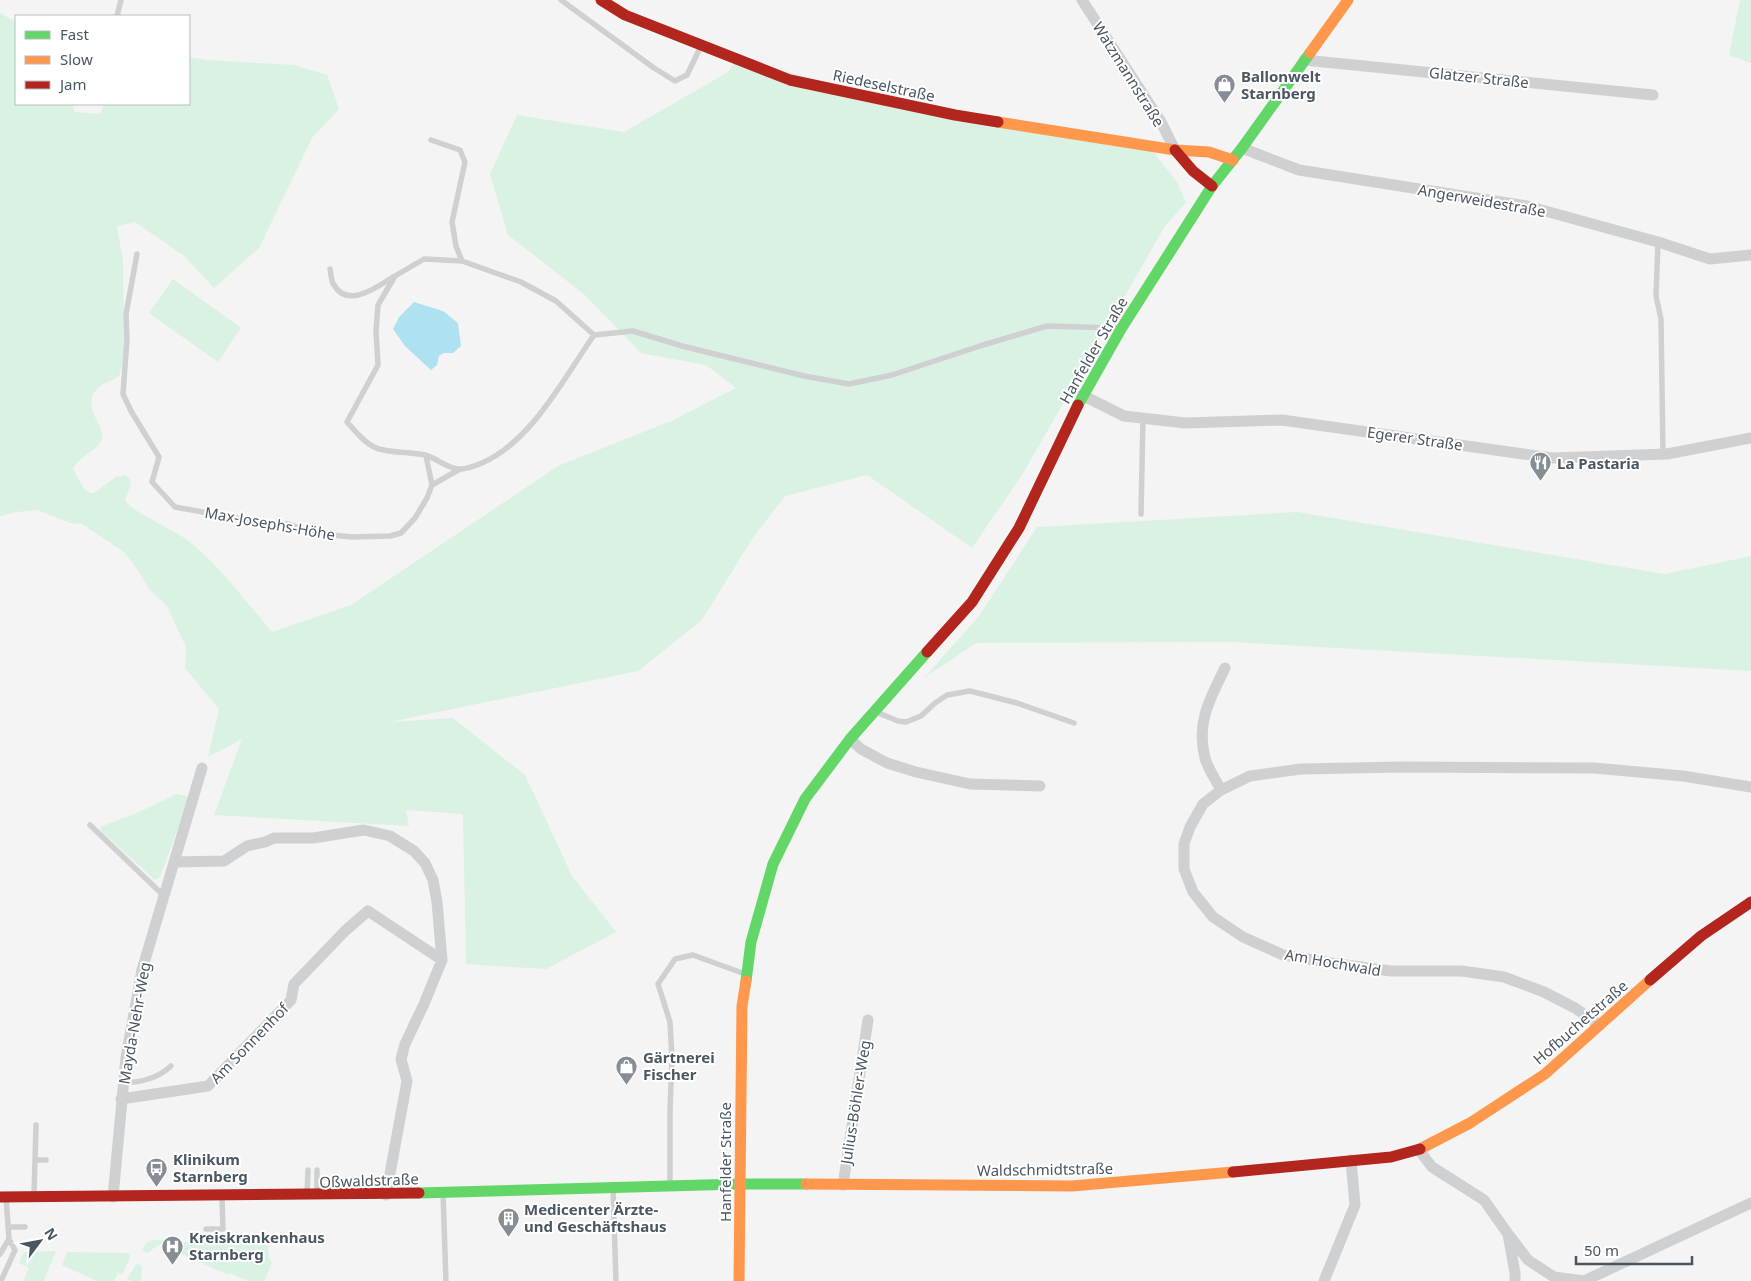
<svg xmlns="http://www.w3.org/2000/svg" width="1751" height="1281" font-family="'Noto Sans',sans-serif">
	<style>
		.green { fill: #d9f2e3 }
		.water { fill: #aee2f0 }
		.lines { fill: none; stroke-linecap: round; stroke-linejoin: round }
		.lane { stroke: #ced0d2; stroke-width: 5.5 }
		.street { stroke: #ced0d2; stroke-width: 11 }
		.fast { stroke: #63d668; stroke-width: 11 }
		.slow { stroke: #ff974d; stroke-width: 11 }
		.jam { stroke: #b3261e; stroke-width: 11 }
		.labels { text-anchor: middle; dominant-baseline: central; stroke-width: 4; stroke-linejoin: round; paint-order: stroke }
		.street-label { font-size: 15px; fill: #4a5661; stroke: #fff }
		.poi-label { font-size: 15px; font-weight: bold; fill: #4a5661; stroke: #fff; text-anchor: start }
	</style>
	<rect width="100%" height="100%" fill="#f4f4f4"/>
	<!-- green -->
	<path class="green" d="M1740,0h11v63l-22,-8z
		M0,13l16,9v82h56l3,8 25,2 4,-10h85v-47l17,3 88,5 33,10 12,34 -27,29 -53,110 -45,40 -30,-32 -49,-34 -18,4 6,35 1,81 -1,20 -4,14c-6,5 -15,6 -21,12 -19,18 8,38 4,51 -3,11 -23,17 -29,30l11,20 6,4h4l22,-16 9,-2 4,3 2,6 -6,16c5,11 45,28 58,37 35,25 61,63 89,95l79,-27 207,-139 113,-45 65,-33 -30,-23 -65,-12 -56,-58 -77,-60 -18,-61 27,-59 107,17 104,-60 9,-13 218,56 193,30 29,37 9,20 -21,24 -143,249 -50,73 -105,-73 -82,21 -33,43 -50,81 -64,51 -249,51 64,-4 72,57 47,101 44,56 -70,37 -80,-5 -3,-150 -57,-4 3,16 -195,-11 28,-76 -34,18 11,-48 -34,-41 1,-21 -19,-41 -18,-17 -10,-17 -15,-20 -42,-28 -12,-1 -27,-11 -6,-2 -20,2 -17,4z
		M173,279l68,49 -23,34 -69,-49z
		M1298,512l367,62 86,-18v115l-520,-29 -255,1 -52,35 55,-62 58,-89z
		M177,794l13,3 -30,80 -5,3 -54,-49 -1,-4 39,-15z
		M221,1239h32l15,6 1,13 3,5 -8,18h-16l-18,-8 -2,2 -68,-31 -13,9 -5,-3 4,-7 6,-3 61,4z
		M56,1251l-12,30h-21l6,-13 -10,-5 5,-11z
		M67,1252l57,1h5l1,4 -8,18 -4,-2 -4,8h-17l-35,-16z
		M137,1263l5,3 -1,15h-10l-4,-2z"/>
	<!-- water -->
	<path class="water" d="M414,302l29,9 15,12 3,23 -8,7h-9l-5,3 -2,9 -6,5 -26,-24 -12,-17 6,-12z"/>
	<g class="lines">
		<!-- lane -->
		<path class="lane" d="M561,0l93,68 21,13 12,-6 14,-29
			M117,16l4,-16
			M431,140l29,10 5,12 -13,60 4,24 6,15
			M1658,242l-2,54 5,23 2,136
			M137,254l-11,60 1,25 -4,55 8,17 28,46 -7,25 23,25 79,14 35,3 23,9 40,4 38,-1 11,-3 14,-15 12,-20 5,-13 -6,-29
			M330,269c1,5 1,12 4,16 14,24 43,2 59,-8
			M594,335l-38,-34 -35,-19 -59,-21 -38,-2 -29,17 -17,29 -2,26 2,34 -31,57c9,10 19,23 32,27 15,4 31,3 46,6 12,3 22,14 35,14 8,0 15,-3 22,-6 50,-22 82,-85 112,-128l39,-4 49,15 122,30 45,8 43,-9 91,-30 64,-19 72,2
			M432,485l28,-16
			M1141,514l2,-96
			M876,712l22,9 8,1 15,-6 14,-13 12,-8 23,-4 47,12 57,20
			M90,825l73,70
			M123,1083c18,-1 34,-4 48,-17
			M35,1160h11
			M317,1170v23
			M670,1184v-74l2,-51 -2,-37 -12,-38 17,-25 18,-4 52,19
			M613,1188l3,93
			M307,1193l1,-23
			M443,1193l3,88
			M34,1195l2,-70
			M8,1227h17
			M206,1229h17l-1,-32
			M0,1254l9,-15
			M1,1281l14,-31 -6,-11 -3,-41"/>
		<!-- street -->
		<path class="street" d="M1082,0l79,122 14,28
			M1304,60l349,35
			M1242,148l57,22 228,36 131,36 52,17 41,-4
			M1082,395l42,21 61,7 97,-3 270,38 115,-4 84,-16
			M850,739l11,10 26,14 29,9 54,12 70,2
			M1221,790c-5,-10 -13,-21 -16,-32 -9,-36 5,-59 20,-90
			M174,862l50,-1 23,-15 18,-4 9,-4h39l51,-8 26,6 24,15 11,12 8,17 4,22 5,58 -18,44 -19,40 -4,15 6,22 -21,114
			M1599,1025l-24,-17 -31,-16 -40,-15 -42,-6h-71l-60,-8 -48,-8 -40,-18 -30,-20 -20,-25 -9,-23v-25l6,-17 13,-23 18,-14 29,-14 51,-7 101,-2 192,1 89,8 68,11
			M121,1099l87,-13 83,-86 3,-16 51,-53 23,-20 74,49
			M1419,1150l13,17 52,33 24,34 7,39v8
			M843,1185l25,-165
			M113,1197l13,-140 16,-87 60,-202
			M1509,1235l19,25 26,17 30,4
			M1324,1281l31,-76 -4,-45
			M1584,1281l167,-78"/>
		<!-- fast -->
		<path class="fast" d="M1078,405l43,-76 91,-143 30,-38 68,-95
			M746,981l5,-39 22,-78 32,-65 45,-60 77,-87
			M419,1193l320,-9h67"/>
		<!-- slow -->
		<path class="slow" d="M1310,53l38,-53
			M998,122l177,28 34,2 24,8
			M1420,1149l50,-26 75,-49 105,-94
			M806,1184l266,2 161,-14
			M739,1281l3,-275 4,-25"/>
		<!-- jam -->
		<path class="jam" d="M601,0l24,15 165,65 165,35 43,7
			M1175,150l18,21 19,15
			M927,652l45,-50 47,-74 59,-123
			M1650,980l51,-44 50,-34
			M1233,1172l158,-15 29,-8
			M0,1197l419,-4"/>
	</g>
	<!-- icons -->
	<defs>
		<symbol id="shop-pin" viewBox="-11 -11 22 30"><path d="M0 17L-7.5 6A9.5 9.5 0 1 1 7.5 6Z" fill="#868d94" stroke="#fff"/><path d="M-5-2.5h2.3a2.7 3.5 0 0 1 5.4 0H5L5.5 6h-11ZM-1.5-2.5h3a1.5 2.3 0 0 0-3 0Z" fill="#fff"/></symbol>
		<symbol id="restaurant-pin" viewBox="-11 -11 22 30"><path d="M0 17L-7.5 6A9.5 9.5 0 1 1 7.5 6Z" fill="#868d94" stroke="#fff"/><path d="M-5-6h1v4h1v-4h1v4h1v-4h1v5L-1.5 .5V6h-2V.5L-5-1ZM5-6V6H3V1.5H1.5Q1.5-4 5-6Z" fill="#fff"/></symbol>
		<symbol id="bus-pin" viewBox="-11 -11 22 30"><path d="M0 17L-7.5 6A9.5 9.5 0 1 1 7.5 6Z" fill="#868d94" stroke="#fff"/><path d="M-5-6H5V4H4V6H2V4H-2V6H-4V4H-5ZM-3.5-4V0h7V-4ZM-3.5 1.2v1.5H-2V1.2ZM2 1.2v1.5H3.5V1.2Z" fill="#fff"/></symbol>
		<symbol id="building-pin" viewBox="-11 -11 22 30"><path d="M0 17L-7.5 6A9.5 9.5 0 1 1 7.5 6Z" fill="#868d94" stroke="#fff"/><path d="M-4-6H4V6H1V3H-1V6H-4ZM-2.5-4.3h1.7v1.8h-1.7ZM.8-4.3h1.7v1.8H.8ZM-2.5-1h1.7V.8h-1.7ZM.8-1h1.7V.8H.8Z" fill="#fff"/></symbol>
		<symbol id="hospital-pin" viewBox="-11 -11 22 30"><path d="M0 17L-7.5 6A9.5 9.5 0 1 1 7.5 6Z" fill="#868d94" stroke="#fff"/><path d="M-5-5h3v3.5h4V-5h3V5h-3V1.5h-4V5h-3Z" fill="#fff"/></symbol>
	</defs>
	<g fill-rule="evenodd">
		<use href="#shop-pin" x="1212" y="72" width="25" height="34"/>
		<use href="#restaurant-pin" x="1528" y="450" width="25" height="34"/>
		<use href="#shop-pin" x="614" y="1054" width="25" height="34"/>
		<use href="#bus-pin" x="144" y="1156" width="25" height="34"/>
		<use href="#building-pin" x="496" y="1206" width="25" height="34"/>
		<use href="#hospital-pin" x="160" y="1234" width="25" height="34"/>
	</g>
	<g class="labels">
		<!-- street labels -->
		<g class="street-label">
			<text transform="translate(1129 74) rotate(58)">Watzmannstraße</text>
			<text transform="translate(1479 77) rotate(6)">Glatzer Straße</text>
			<text transform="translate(884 85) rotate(12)">Riedeselstraße</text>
			<text transform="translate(1482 200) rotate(10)">Angerweidestraße</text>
			<text transform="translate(1093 350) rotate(-60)">Hanfelder Straße</text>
			<text transform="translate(1415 438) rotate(8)">Egerer Straße</text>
			<text transform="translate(270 523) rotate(10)">Max-Josephs-Höhe</text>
			<text transform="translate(1333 962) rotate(10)">Am Hochwald</text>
			<text transform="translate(1580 1022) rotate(-41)">Hofbuchetstraße</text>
			<text transform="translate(134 1023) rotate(-80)">Mayda-Nehr-Weg</text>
			<text transform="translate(249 1043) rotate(-46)">Am Sonnenhof</text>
			<text transform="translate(855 1102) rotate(-81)">Julius-Böhler-Weg</text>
			<text transform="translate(725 1162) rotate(-90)">Hanfelder Straße</text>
			<text transform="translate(1045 1169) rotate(-1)">Waldschmidtstraße</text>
			<text transform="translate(369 1180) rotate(-2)">Oßwaldstraße</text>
		</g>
		<!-- poi labels -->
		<g class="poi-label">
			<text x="1241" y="76">Ballonwelt<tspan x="1241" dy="17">Starnberg</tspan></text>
			<text x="1557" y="463">La Pastaria</text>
			<text x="643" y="1057">Gärtnerei<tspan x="643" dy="17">Fischer</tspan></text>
			<text x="173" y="1159">Klinikum<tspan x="173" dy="17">Starnberg</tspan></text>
			<text x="524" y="1209">Medicenter Ärzte-<tspan x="524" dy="17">und Geschäftshaus</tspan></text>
			<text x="189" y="1237">Kreiskrankenhaus<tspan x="189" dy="17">Starnberg</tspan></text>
		</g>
	</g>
	<!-- legend -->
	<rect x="15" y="15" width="175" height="90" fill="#ffffff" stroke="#b7bbc0"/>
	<rect x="25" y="31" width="25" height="8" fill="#63d668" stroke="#b7bbc0"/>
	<text x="60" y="40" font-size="15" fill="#4a5661">Fast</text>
	<rect x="25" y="56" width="25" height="8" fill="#ff974d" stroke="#b7bbc0"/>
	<text x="60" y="65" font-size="15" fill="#4a5661">Slow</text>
	<rect x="25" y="81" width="25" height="8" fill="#b3261e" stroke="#b7bbc0"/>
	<text x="60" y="90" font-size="15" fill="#4a5661">Jam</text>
	<!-- north arrow -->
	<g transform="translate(40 1241) rotate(58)" stroke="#ffffff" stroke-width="4" paint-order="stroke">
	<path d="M0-4L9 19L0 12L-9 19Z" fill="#4a5661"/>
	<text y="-8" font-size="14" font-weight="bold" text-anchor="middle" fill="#4a5661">N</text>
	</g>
	<!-- scale -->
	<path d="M1576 1256v8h116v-8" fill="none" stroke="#4a5661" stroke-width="2.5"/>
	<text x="1584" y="1256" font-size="15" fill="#4a5661" stroke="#ffffff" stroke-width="4" paint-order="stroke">50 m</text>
</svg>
